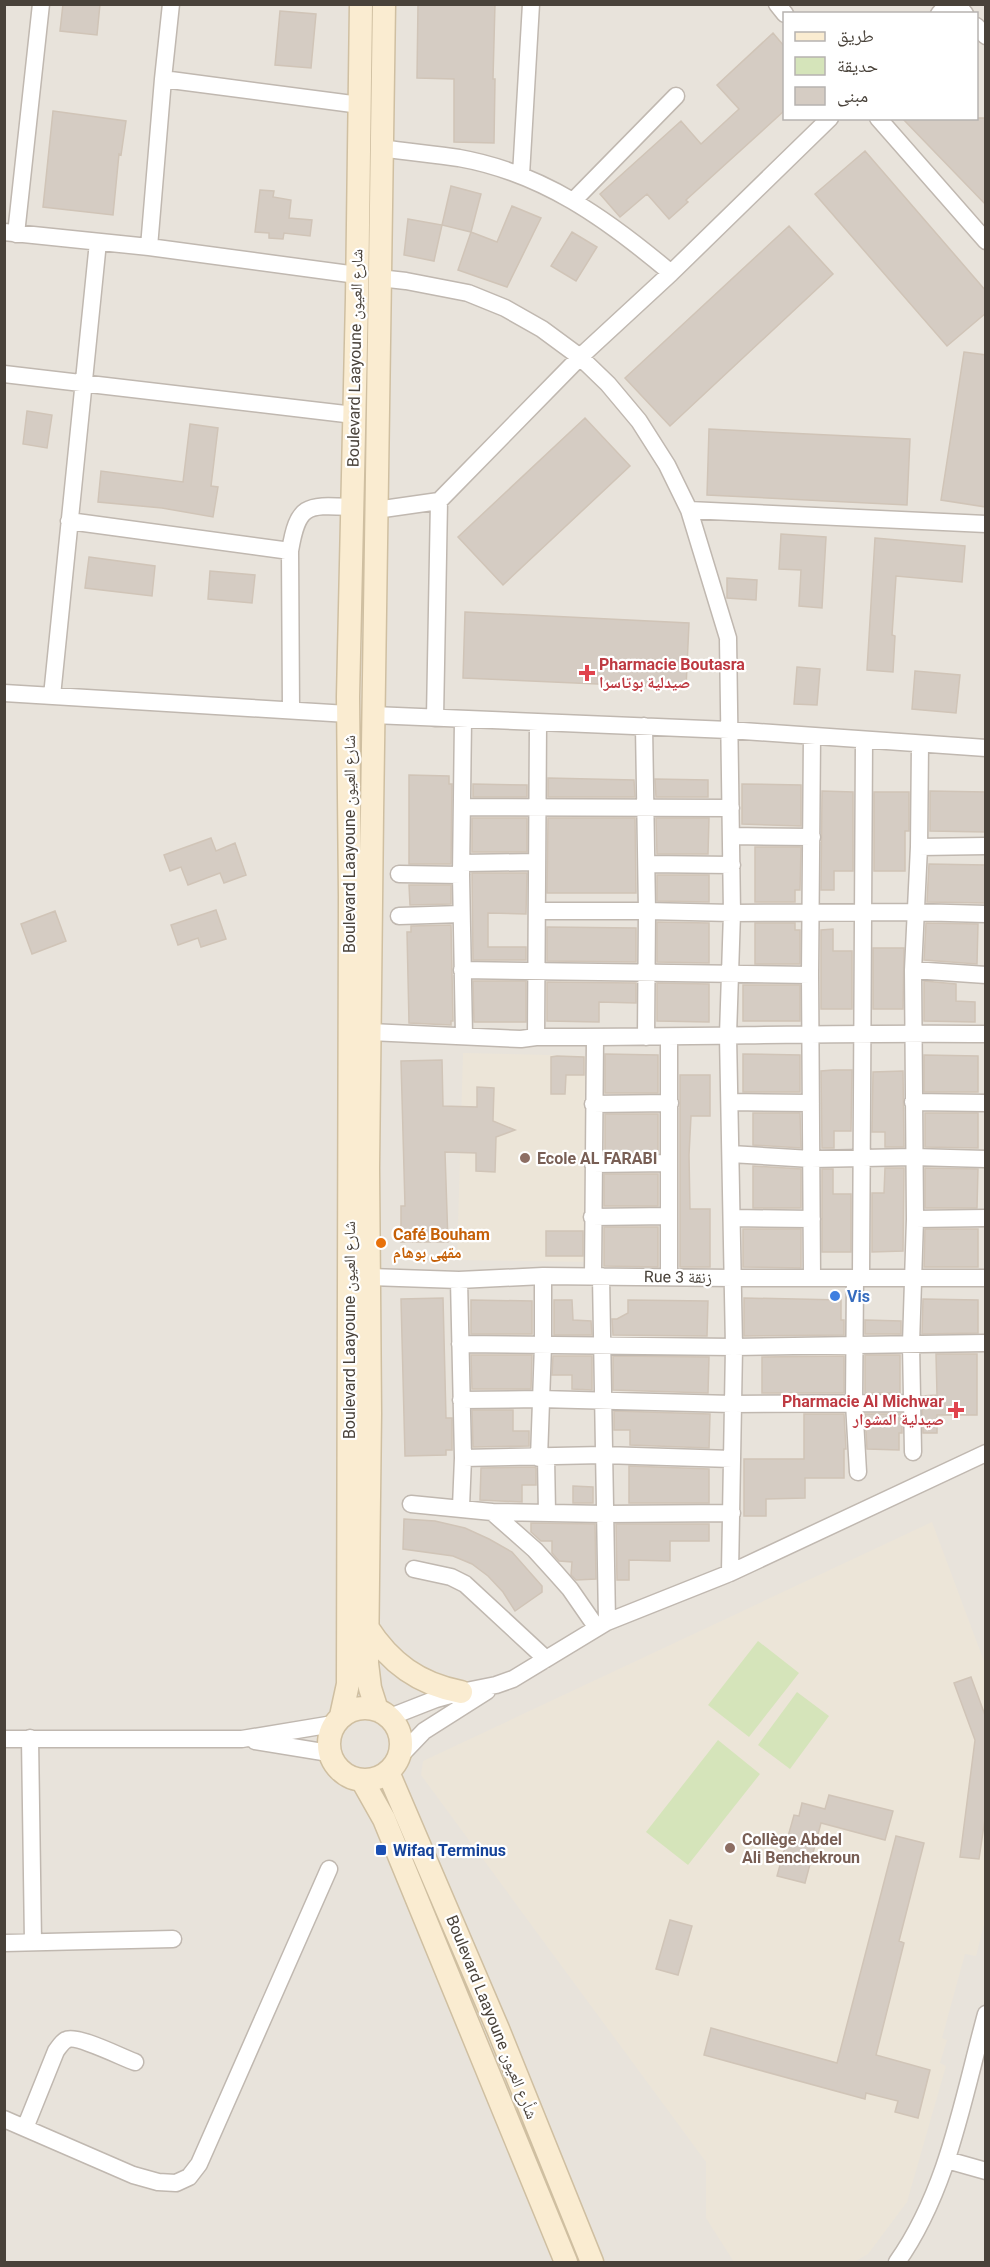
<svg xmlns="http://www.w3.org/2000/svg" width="990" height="2267" font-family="Roboto,'Noto Naskh Arabic',sans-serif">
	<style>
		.residential { fill: #e8e3db; fill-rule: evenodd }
		.education { fill: #ece5d8 }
		.green { fill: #d5e4ba }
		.building { fill: #d5ccc3; stroke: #d0c4b7; stroke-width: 1.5 }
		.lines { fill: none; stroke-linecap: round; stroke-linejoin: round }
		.street-casing { stroke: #c0b8b0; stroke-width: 19 }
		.secondary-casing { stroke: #cfbfa1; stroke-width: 25 }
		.street { stroke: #fff; stroke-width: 16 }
		.secondary { stroke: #faecd1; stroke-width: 22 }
		.health-dot { fill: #e0444e; stroke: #fff; stroke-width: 2 }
		.education-dot { fill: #8d6e63; stroke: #fff; stroke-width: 2 }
		.food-dot { fill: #e8710a; stroke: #fff; stroke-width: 2 }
		.shop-dot { fill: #3f7fe0; stroke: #fff; stroke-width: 2 }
		.transit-dot { fill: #1a4fb4; stroke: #fff; stroke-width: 2 }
		.labels { text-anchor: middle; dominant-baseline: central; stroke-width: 4.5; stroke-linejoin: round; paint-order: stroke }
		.street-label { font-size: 16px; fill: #49423a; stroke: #fff }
		.health-label { font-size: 16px; font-weight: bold; fill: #be3a42; stroke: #fff; text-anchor: start }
		.education-label { font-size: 16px; font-weight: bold; fill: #785e54; stroke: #fff; text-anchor: start }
		.food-label { font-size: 16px; font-weight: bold; fill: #c56008; stroke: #fff; text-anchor: start }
		.shop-label { font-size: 16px; font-weight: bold; fill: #366cbe; stroke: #fff; text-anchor: start }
		.transit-label { font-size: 16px; font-weight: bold; fill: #164399; stroke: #fff; text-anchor: start }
	</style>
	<rect width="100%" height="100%" fill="#f5f2ed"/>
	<!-- residential -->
	<path class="residential" d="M5,5h980v2257h-980zM784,14h192v104h-192z"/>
	<!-- education -->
	<path class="education" d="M463,1053l127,3 -2,206 -131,-2z
		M932,1522l53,142v256l-9,36 -11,-2 -23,84 5,2 -7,23 6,3 -39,136 -39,52 -14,8h-120l-28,-44v-56l-285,-387 2,-14z"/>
	<!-- green -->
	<path class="green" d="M758,1641l41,32 -50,64 -41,-32z
		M797,1692l32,24 -39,53 -32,-24z
		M718,1740l42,34 -72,91 -42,-33z"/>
	<!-- building -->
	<path class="building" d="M63,4h37l-3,31 -37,-4z
		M418,4h77l-2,75h2l-1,64 -40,-1v-63l-37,-1z
		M280,11l36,3 -5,54 -36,-3z
		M773,33l11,13v65l-98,89 2,2 -19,17 -22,-25 -27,23 -20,-23 81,-73 20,23 38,-35 -22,-24z
		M53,111l73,10 -5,34 -2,-1 -6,61 -70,-8z
		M902,118h84v87l-57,-59z
		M865,151l121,140v22l-39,33 -132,-152z
		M451,186l30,8 -10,38 -29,-7z
		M260,190l14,1 -1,6 18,3 -2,18 23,2 -2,16 -26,-3 -1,6 -14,-1v-5l-14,-1z
		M512,206l29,12 -34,69 -49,-17 13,-38 26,10z
		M408,219l34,6 -8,36 -30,-6z
		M789,226l44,48 -163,152 -45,-48z
		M572,232l25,15 -21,34 -25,-15z
		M964,352l22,3v152l-45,-7z
		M27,411l25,4 -5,33 -24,-4z
		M585,418l45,48 -127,119 -45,-48z
		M190,424l28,4 -7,58 7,1 -5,30 -51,-9 -64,-6 3,-31 82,11z
		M709,429l201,10 -3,66 -200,-10z
		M781,534l45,3 -4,71 -23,-2 2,-36 -22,-1z
		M875,538l90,8 -3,36 -66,-6 -4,59 3,1 -2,36 -26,-2z
		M89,557l66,9 -3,30 -67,-8z
		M210,571l45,4 -3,28 -44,-4z
		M727,578l30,2 -1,20 -29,-2z
		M465,612l224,11 -3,65 -223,-10z
		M797,667l23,2 -3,36 -23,-1z
		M915,671l45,4 -4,38 -44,-4z
		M409,775l40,1v8h3l-1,80h-42z
		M548,778l86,2 1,17h-87z
		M655,779l53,1v17h-52z
		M473,784l54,1v12h-54z
		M742,784l59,1v41l-59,-2z
		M822,791l31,1v79h-19v19h-13z
		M930,791l56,1v40l-56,-1z
		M874,792h35v39h-4v40h-31z
		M472,818h55v34h-55z
		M548,818h87l1,75h-89z
		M656,818h53l-1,36h-51z
		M211,838l5,13 19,-8 11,32 -22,8 -4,-10 -32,12 -7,-18 -11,4 -6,-16z
		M755,847h46l-1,43h-5v12h-40z
		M929,864l57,1v38l-59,-1z
		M472,873h55l-1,41 -38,-1v34h38v13h-53z
		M657,875h52v27l-52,-1z
		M409,885h42v19l-41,1z
		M216,910l10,29 -25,8 -3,-9 -20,7 -7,-20z
		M55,911l11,30 -34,13 -11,-30z
		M657,922l52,1v40l-52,-1z
		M755,923h40v7h5v34h-45z
		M926,923l52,1 -1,40 -53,-4z
		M451,925l2,96h-2v4l-42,-2 -2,-91h4v-6z
		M547,927l89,1v34l-89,-1z
		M833,929v22h19v58h-31v-79z
		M873,948h31l-1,61h-30z
		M473,981h53v41h-52z
		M924,981l32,3v17l19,1v20l-51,-1z
		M547,982l89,1v20l-37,-1v20l-52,-1z
		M657,983l52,1v38l-52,-1z
		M743,985h57v36h-57z
		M605,1054l53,1v38h-53z
		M743,1054l57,1v37h-57z
		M924,1055l54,1v36h-54z
		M557,1056l27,1v18h-18l-1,19h-14v-37z
		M442,1060l1,46 34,1v-20l17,1 -1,33 22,9 -19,7 -1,35 -19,-1v-18l-31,-1 3,90h-47v-36h4l-4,-145z
		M833,1070h19l-1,61h-17v17h-12l-1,-77z
		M903,1071l1,76h-19v-15h-13l1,-60z
		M680,1075h30v41h-19l-2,39 1,54h20v58h-30z
		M753,1113h47l1,35 -48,-3z
		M925,1113h53v35l-53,-1z
		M605,1114h53v39h-53z
		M753,1166l48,3v39h-48z
		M885,1168h19l-1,83 -31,1v-59h12z
		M925,1168l53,1 -1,39h-52z
		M822,1169h11v25h18v58h-29z
		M604,1174h54v32h-54z
		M604,1227h54v40l-54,-1z
		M743,1229h58v39l-58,-1z
		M925,1229h53v38h-54z
		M546,1231h37v25h-37z
		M443,1298l3,120h6v32h-6v5l-41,1 -4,-157z
		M744,1298l97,2v20h3v15l-100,1z
		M923,1299l55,1v33l-56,1z
		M471,1300l61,1v33h-61z
		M554,1300h18l1,20 18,1 1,14h-38z
		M628,1300l80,1 -1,35 -94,-1 -1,-16h5l11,-6z
		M865,1320l36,1v13h-36z
		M936,1354h41v61h-40v18h-14l-1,-37 15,-1z
		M471,1355h61l-1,34h-59z
		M865,1355h35v38h-35z
		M553,1356h39v34l-20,-1v-14h-20z
		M613,1356l96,1 -1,36 -95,-3z
		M844,1356v37h-82v-36z
		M472,1410h41v21h16v15l-56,1z
		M614,1411l96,3 -1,34 -79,-3v-15h-16z
		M804,1414h40l2,35h-2v29h-39v20l-39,1v17h-22v-57h60z
		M865,1414h37v19h-3v17l-32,-1z
		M629,1466l80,3v34h-80z
		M534,1467l2,1v17h-14v17l-42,-2 1,-32z
		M573,1486l20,1v16h-20z
		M404,1519l31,2 30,7 24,11 23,13 30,34v6l-27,19 -12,-19 -15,-16 -16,-12 -19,-8 -50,-7z
		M531,1523l64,1 1,55 -20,1 -5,-5 1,-13 -13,-1 -7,-8v-12h-11l-10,-9z
		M616,1524h93v17h-39v20l-41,-1v20h-12z
		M971,1677l15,41v94l-7,47 -19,-2 15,-117 -21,-57z
		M829,1795l64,16 -8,29 -64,-17 -16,60 -28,-7 17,-61 5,1 3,-13 23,6z
		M896,1836l28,7 -25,98 5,2 -28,112 54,15 -12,48 -23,-6 3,-11 -32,-8 -1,6 -161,-44 7,-27 126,35z
		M670,1920l22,6 -14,49 -22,-6z"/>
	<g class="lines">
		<defs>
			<path id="street" d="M777,4l8,10
				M957,4l8,10
				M939,14l9,-10
				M976,26l10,10
				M163,79l197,26
				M878,118l108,123
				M381,148c26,4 52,6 78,10 84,15 148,61 212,115
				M521,175l10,-171
				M574,200l102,-104
				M4,232l145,15 208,28
				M16,234l25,-230
				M149,247l14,-168 8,-75
				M379,278l27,3 62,12 37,15 37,21 38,28 28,27 31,37 28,44 22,45 39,128 4,275 -4,122 6,312 -4,226
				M4,374l350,41
				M439,501l141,-144 91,-84 159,-155
				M376,510l63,-9 -4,217
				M689,510l297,14
				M69,521l221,30
				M4,693l344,21
				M52,696l46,-454
				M291,710l-1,-159c8,-48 17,-46 62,-44
				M373,715l356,15 257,18
				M463,720l-2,155 3,161
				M644,726l3,185 -1,126
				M463,807l268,1
				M731,836l81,1
				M919,847l67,-1
				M462,863l75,-1
				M647,864l85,1
				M399,874l62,1
				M537,911h110l85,2 182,-1 72,2
				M399,916l62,-2
				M462,970l348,5
				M913,970l73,5
				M370,1032l151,7 15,-2c150,1 300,-5 450,-3
				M536,1037l2,-314
				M669,1038v239
				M730,1102l81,1
				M913,1102l73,1
				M593,1104l77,-1
				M731,1154l80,5 103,-2 72,2
				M593,1164l76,-1
				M592,1217l77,-1
				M732,1218l80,1
				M915,1219l71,-1
				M593,1276l2,-239
				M601,1276l6,346
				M370,1277l89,3 84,-4 190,2h253
				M812,1278l-2,-303 2,-239
				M855,1278l-1,125 4,69
				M861,1278l3,-538
				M459,1280l4,178 -2,49
				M460,1344l274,3 252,-4
				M461,1400l79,-1 192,5 179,-1
				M913,1452l-2,-108 4,-125 -2,-249 6,-123 1,-103
				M546,1457l1,56
				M463,1458l140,-3 129,4
				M539,1458l4,-113v-69
				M411,1504l81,8 43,38 20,22 15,17 27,39
				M492,1512l113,2 127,-1
				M414,1569l37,8 14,7 81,75
				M390,1717l46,-18 25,-7 35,-7 17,-6 94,-57 123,-49 256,-120
				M30,1738l3,204
				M4,1739h238l91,-15
				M255,1741l74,12
				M400,1756l24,-25 63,-40
				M4,1943l169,-4
				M4,2119l129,56 25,7 18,1 13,-6 10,-13 130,-295
				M25,2128l31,-77c3,-4 6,-9 10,-11 10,-6 57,18 69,22
				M947,2160l39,11
				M897,2262c51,-72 66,-164 89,-248"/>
			<path id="secondary" d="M367,1627c23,36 52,57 94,65
				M329 1744a36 36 0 1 1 72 0a36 36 0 1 1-72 0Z
				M377,1710l-7,-22 -3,-25 3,-250 -2,-245 4,-354 12,-810
				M341,1716l7,-32 2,-788 -2,-199 9,-399 4,-294
				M388,1772l110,257 94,233
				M362,1780l22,39 182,443"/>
		</defs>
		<!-- street casing -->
		<use href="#street" class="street-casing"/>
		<!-- secondary casing -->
		<use href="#secondary" class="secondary-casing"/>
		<!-- street -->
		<use href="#street" class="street"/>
		<!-- secondary -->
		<use href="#secondary" class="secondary"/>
	</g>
	<!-- markers -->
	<g class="health-dot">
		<path d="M584 664h6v6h6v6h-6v6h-6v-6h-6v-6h6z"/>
		<path d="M953 1401h6v6h6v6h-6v6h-6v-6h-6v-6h6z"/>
	</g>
	<g class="education-dot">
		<circle cx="525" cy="1158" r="6"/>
		<circle cx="730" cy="1848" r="6"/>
	</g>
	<circle class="food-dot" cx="381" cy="1243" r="6"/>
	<circle class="shop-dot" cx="835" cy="1296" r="6"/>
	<rect class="transit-dot" x="375" y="1844" width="12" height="12" rx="3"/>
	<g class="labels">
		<!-- street labels -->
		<g class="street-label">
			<text transform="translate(355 358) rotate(-89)">Boulevard Laayoune شارع العيون</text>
			<text transform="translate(349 844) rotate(-90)">Boulevard Laayoune شارع العيون</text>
			<text transform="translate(678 1277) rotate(1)">Rue 3 زنقة</text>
			<text transform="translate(349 1330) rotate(-90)">Boulevard Laayoune شارع العيون</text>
			<text transform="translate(492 2017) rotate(68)">Boulevard Laayoune شأرع العيون</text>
		</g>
		<!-- health labels -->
		<g class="health-label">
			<text x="599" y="664">Pharmacie Boutasra<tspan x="599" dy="18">صيدلية بوتاسرا</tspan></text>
			<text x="944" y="1401" text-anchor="end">Pharmacie Al Michwar<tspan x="944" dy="18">صيدلية المشوار</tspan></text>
		</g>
		<!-- education labels -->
		<g class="education-label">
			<text x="537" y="1158">Ecole AL FARABI</text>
			<text x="742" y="1839">Collège Abdel<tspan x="742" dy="18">Ali Benchekroun</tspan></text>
		</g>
		<!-- food labels -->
		<g class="food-label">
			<text x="393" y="1234">Café Bouham<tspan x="393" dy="18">مقهى بوهام</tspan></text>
		</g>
		<!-- shop labels -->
		<g class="shop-label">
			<text x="847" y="1296">Vis</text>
		</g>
		<!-- transit labels -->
		<g class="transit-label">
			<text x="393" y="1850">Wifaq Terminus</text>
		</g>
	</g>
	<!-- border -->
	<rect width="990" height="2267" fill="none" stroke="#49423a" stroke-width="12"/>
	<!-- legend -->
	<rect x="783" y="12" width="195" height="108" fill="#ffffff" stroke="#b6b3b0" stroke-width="1.5"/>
	<rect x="795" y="32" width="30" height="9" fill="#faecd1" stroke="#b6b3b0" stroke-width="1.5"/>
	<text x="837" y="42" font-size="18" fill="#49423a">طريق</text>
	<rect x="795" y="57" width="30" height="18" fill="#d5e4ba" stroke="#b6b3b0" stroke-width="1.5"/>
	<text x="837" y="72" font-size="18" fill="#49423a">حديقة</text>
	<rect x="795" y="87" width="30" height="18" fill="#d5ccc3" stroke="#b6b3b0" stroke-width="1.5"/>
	<text x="837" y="102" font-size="18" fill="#49423a">مبنى</text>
</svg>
